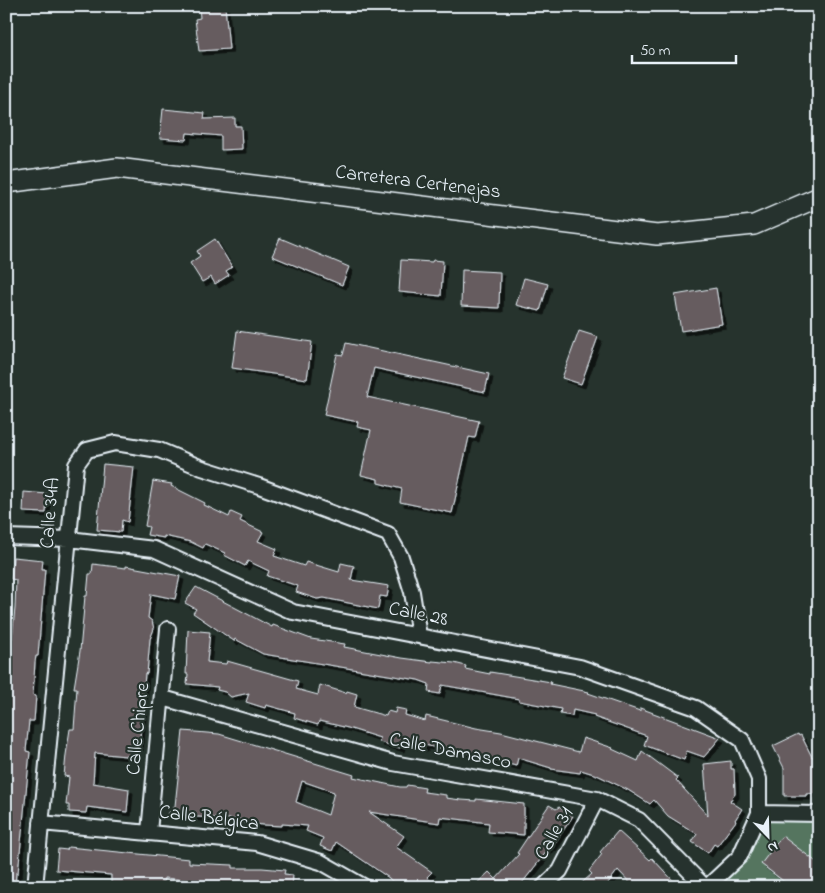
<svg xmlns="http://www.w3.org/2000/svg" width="825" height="893" font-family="'Indie Flower',sans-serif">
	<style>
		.green { fill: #54755f; stroke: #9eb3ac }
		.building { fill: #665c5f; stroke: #e8f1f8; fill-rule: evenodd; filter: url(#shadow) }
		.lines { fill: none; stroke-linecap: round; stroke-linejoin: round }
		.minor-casing { stroke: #e8f1f8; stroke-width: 18 }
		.secondary-casing { stroke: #e8f1f8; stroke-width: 22 }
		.minor { stroke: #26332d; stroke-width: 14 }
		.secondary { stroke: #26332d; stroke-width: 19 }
		.labels { text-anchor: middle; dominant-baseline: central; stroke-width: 4.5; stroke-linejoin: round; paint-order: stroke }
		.street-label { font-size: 20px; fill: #e8f1f8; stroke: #26332d }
	</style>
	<defs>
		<filter id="shadow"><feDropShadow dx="4" dy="4" stdDeviation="0" flood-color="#0009"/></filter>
	</defs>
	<rect width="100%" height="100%" fill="#26332d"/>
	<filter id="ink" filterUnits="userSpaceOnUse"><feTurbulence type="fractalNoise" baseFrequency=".02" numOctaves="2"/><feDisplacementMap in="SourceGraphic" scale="10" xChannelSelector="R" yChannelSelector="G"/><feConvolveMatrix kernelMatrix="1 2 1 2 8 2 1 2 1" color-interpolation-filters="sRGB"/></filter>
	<g filter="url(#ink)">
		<!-- green -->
		<path class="green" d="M759,813l60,6v68h-109l34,-41z"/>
		<!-- building -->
		<path class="building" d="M199,6h26l4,43 -30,2 -4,-32 5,-1z
			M163,109l42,4 -1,6 31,-1v8h6l1,23 -21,1v-14l-34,-3 -1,7 -26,-2z
			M280,238l69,29 -7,18 -70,-29z
			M215,239l17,28 -6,4 3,4 -14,9 -4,-7 -9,5 -12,-19 10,-7 -3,-5z
			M401,260l31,2 1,-2 10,1 -2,35 -42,-4z
			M462,270l38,2 -1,36 -38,-2z
			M524,278l24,6 -8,27 -24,-6z
			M716,288l6,36 -41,7 -6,-36z
			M237,331l75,11 -5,37 -75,-11z
			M579,331l19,6 -17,47 -19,-6z
			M346,343l143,31 -4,18 -111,-24 -7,29 112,24 -4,17 -6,-1 -17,76 -52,-11 2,-13 -24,-6v-4l-17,-4 10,-45 -14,-3 1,-5 -34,-7 13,-61 6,1z
			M103,464l31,3 -6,55 -6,-2 -1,12 -24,-2z
			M153,481l19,3 -1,2 34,17 -1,2 25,12 2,-5 11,5 -2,4 23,11 -5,9 19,8 -3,7 30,10 2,-4 33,10 2,-9 13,3 -3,14 38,6 -2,11 -7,-1 -2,13 -54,-11 -7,1 -21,-7 2,-6 -31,-10 2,-5 -21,-10 -3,5 -21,-11 1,-2 -20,-9 -2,4 -12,-6 -27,-6v2l-17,-3 2,-8 -4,-1z
			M24,492l23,2 -1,19 -23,-1z
			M13,557l30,3 -1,9h3l-7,87h-2l-1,6 -2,33 3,1 -2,25h-5l-3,30 4,1 -12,121h-2l-1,14h-9v-210l2,-27 -2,-1v-10h6l3,-31 1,-28 -5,-1z
			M93,564l33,4v-2l54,10 -5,23 -24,-5 -3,24 4,3 2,8 -4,10 -3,35 -2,-1 -4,54 -2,20h-2l-1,10 -41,-4 -2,30 36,6 -2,23 -40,-5 -1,6 -17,-1v-7h-3l3,-28 -5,-1 2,-21 4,-26h4l3,-41h-3l6,-37 5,-55h2l2,-22h3z
			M196,587l76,40 1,-2 38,14 34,5 -1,3 58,11 30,4v-1l22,2 12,3 -1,3 25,5v-2l61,10 -1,2 39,8 -1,1 52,18v-3l80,30 -16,19 -17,-6 -3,9 -40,-15 3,-9 -53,-19 1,-2 -22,-5 -1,6 -12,-2 1,-5 -42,-8v-2l-77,-14 -2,9 -12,-2 1,-8 -11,-4 -155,-26 -28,-15 -1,2 -41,-28 3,-4 -11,-6z
			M188,630l22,2 -3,30 19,2 1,-3 71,20 -2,8 22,6 2,-10 26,8 1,-2 10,3 -3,13 32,9 2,-5 7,2 1,-5 10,2 -1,5 20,6 1,-5 50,12 25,4 78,20 4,-14 30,10 -1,1 26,12 4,-10 36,27 -2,2 32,36 -4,-52 27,-3v8h3l1,25 -5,7 12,8 -7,11 1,1 -19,25 -3,-2 -6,9 -16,-11 5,-8 -29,-18 -14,-16 -4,4 -22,-14 -31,-15 -16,-5 -1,3 -29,-4v-1l-33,-10 -2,8 -60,-16v3l-31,-8 -1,3 -22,-6 -2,6 -21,-6 1,-4 -32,-10 -29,-7 -1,4 -24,-7 1,-5 -29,-8 -1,3 -19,-6 3,-9 -18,4 -6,-5 -8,-2 1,-3 -31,-3 1,-10h-2z
			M183,731l36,3 135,41 -1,2 47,10h6l1,-2 18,3 -1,4 22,3v3l15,2 15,1v-2l48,5v31l-36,-3 1,-9 -49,-6 -1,6 -70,-11 35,24 -8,11 36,25 -5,5 9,10h-39l-8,-9 -53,-36 -4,9 -12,-5 3,-8 -17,-7 2,-5 -26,-2v2l-18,-1 -21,-2 1,-3 -77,-5 8,-9zM302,781l32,11 -6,23 -32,-13z
			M798,734l1,2 2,-1 11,22h7v36l-12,1v2h-23v-28l-11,-22z
			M549,805l7,4 3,-2 14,9 -21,31 -1,-1 -32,41h-46l16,-15 7,7 23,-25 -2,-1z
			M618,831l32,29 2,-2 27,29h-45l-16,-17 -13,17h-28l15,-13 -3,-3 13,-17 -2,-2z
			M782,836l37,28v23h-28l-30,-23z
			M68,847l121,12v4l44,2v3h29l23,2 -1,4 9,1 -1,12h-78l-20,-2v-4l-30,-3 -1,8 -10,-1v2h-6l-36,-4v-8l-55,-5 2,-21 9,1z"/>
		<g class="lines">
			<defs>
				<path id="minor" d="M6,537l63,2 85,10 139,63 287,55 116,41 46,32 17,39v34l-19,43 -33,31
					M163,698l230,65 204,36 42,21 66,67
					M759,813l60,1
					M41,823l216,20 64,19 44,25
					M149,832l19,-203
					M35,887l41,-422 11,-15 28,-7 44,7 43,18 57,18 129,48 13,23 11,35 7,44
					M543,887l17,-16 37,-72"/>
				<path id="secondary" d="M6,183l111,-15 540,67 97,-10 65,-28"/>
			</defs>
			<!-- minor casing -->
			<use href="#minor" class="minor-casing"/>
			<!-- secondary casing -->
			<use href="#secondary" class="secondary-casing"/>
			<!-- minor -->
			<use href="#minor" class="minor"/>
			<!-- secondary -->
			<use href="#secondary" class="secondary"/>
		</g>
	</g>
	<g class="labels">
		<!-- street labels -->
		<g class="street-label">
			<text transform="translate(418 183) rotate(7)">Carretera Certenejas</text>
			<text transform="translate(51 513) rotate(-85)">Calle 34A</text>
			<text transform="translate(418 615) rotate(11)">Calle 28</text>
			<text transform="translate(139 729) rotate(-84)">Calle Chipre</text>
			<text transform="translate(450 752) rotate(11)">Calle Damasco</text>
			<text transform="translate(209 819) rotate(7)">Calle Bélgica</text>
			<text transform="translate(555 834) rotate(-60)">Calle 31</text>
		</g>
	</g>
	<!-- margin -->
	<rect width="825" height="893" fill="none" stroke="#26332d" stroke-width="25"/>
	<rect x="12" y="12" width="800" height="868" fill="none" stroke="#e8f1f8" stroke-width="2" filter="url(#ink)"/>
	<!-- north arrow -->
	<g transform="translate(768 836) rotate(157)" stroke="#26332d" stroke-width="4" paint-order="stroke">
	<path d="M0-4L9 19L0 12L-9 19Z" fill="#e8f1f8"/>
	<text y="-8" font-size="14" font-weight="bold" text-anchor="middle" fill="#e8f1f8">N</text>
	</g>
	<!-- scale -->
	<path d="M632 55v8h104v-8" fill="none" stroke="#e8f1f8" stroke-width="2.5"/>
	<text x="640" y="55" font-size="15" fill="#e8f1f8" stroke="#26332d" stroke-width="4" paint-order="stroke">50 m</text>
</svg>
